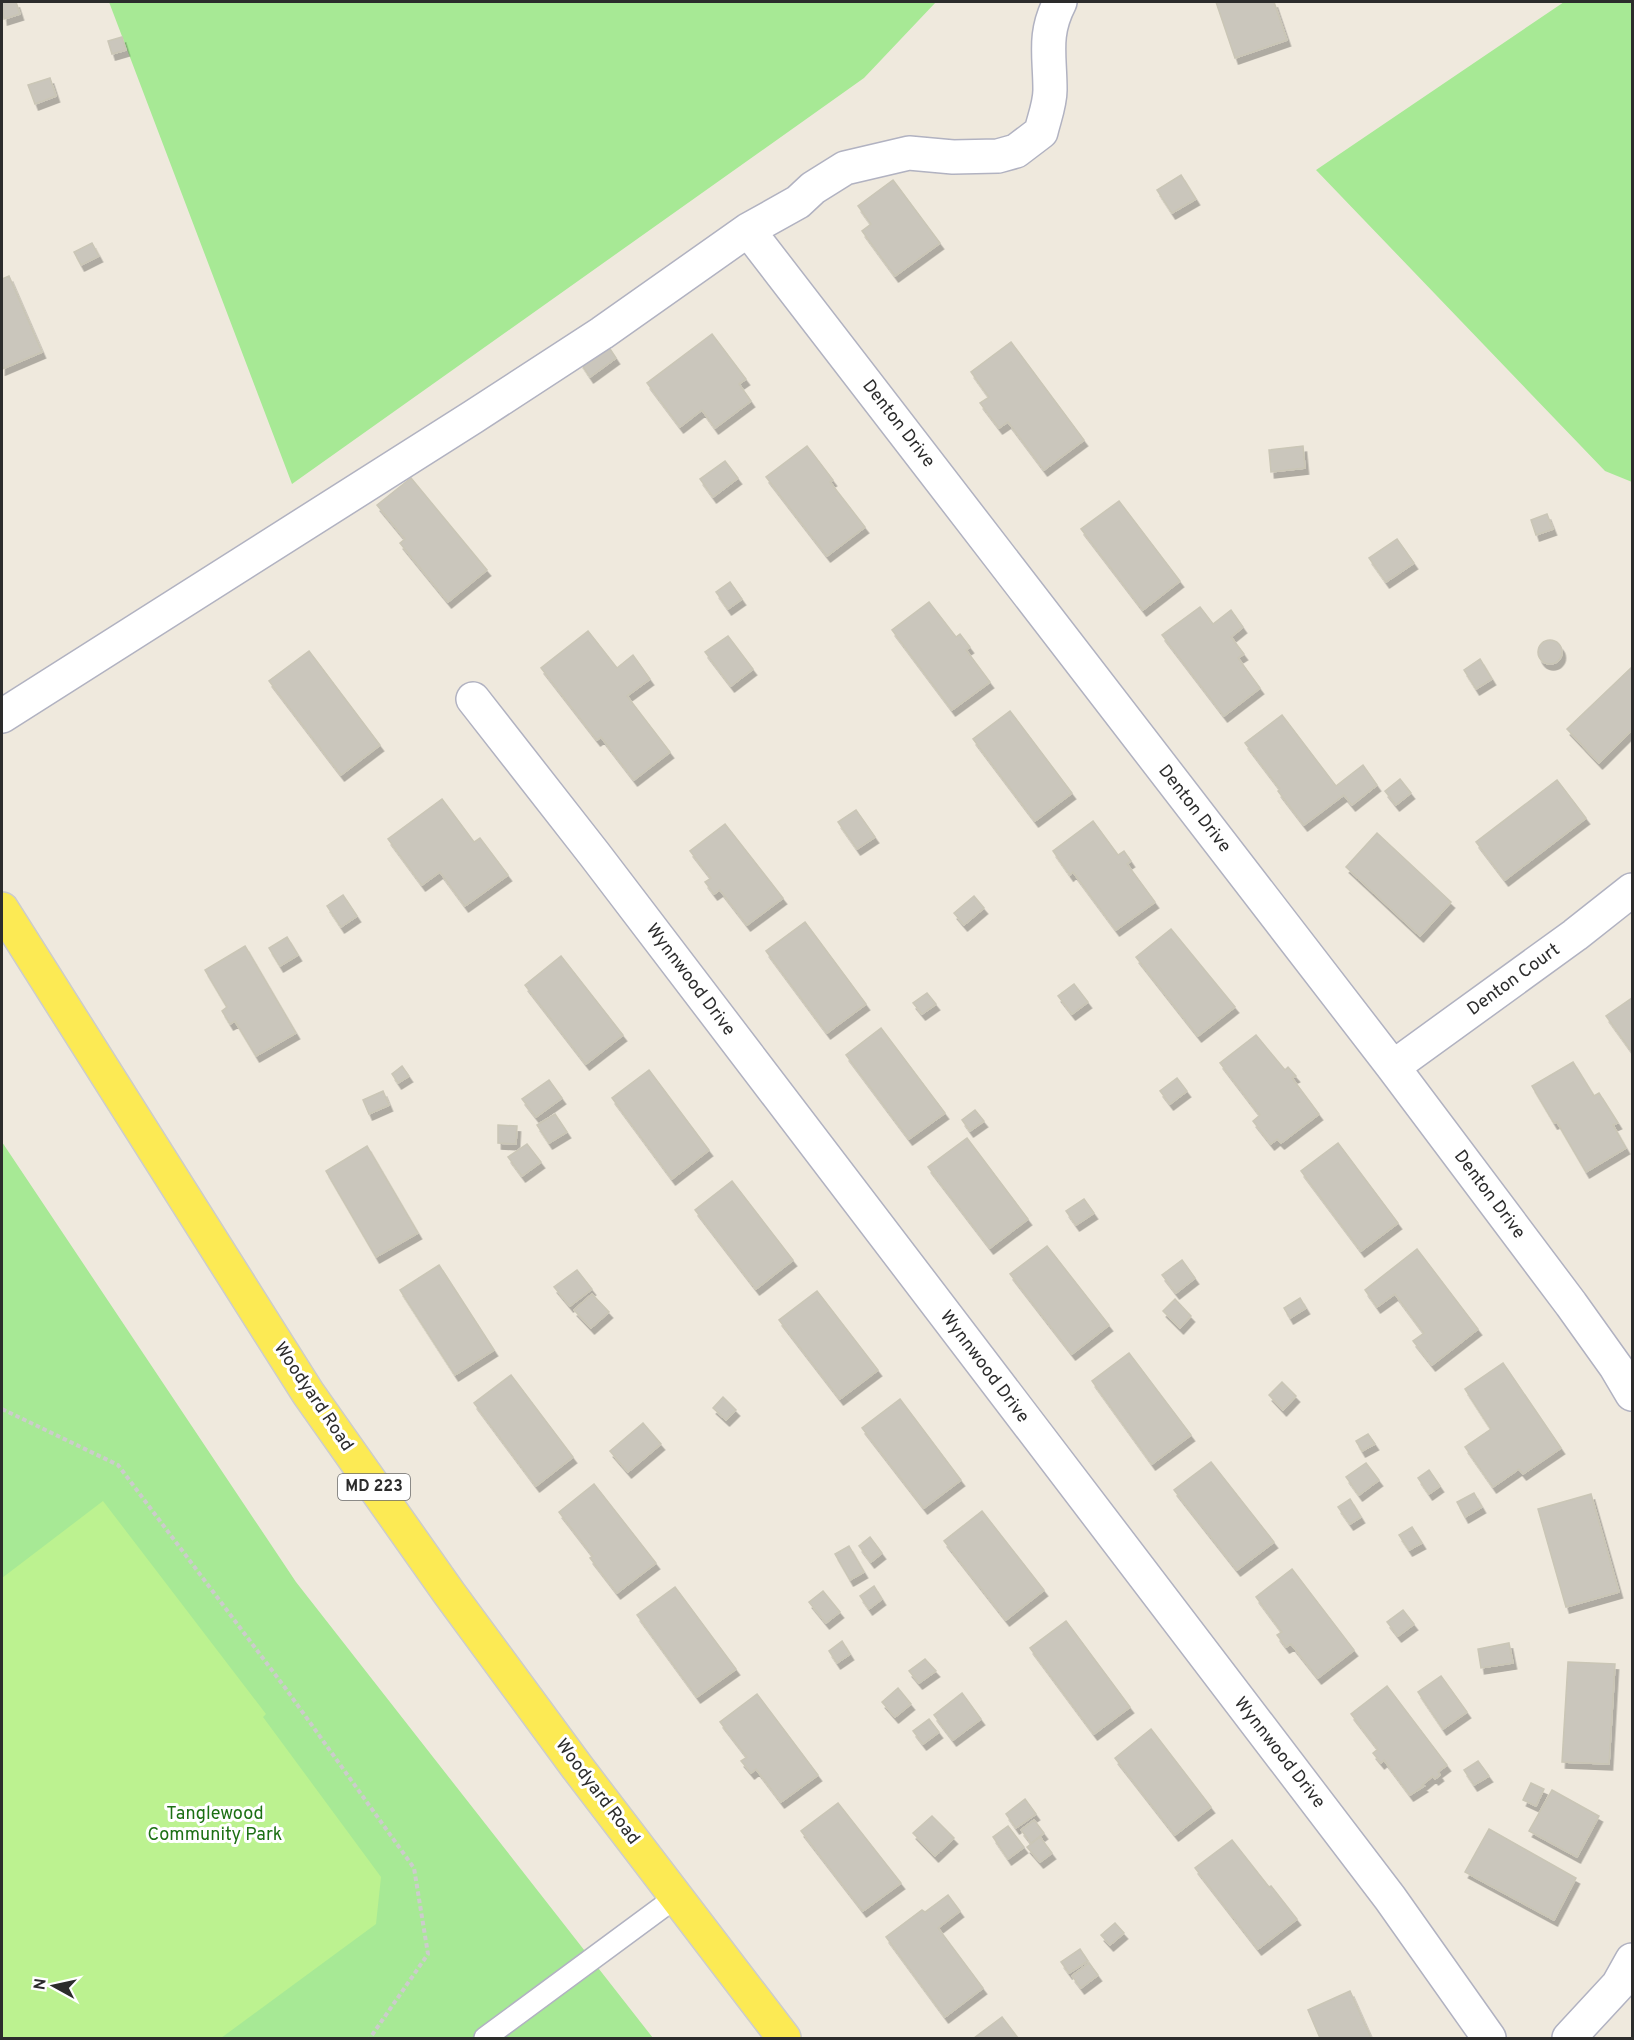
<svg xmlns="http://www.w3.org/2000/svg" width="1634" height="2040" font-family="Overpass,sans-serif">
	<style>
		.green { fill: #a7e995 }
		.pitch { fill: #bcf290 }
		.building { fill: #cac6bc; stroke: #cac6b6; stroke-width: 1.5; filter: url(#shadow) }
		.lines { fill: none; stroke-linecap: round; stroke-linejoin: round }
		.lane-casing { stroke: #b1b2c1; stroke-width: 24 }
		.street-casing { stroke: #b1b2c1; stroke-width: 36 }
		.primary-casing { stroke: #ccc; stroke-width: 36 }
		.path { stroke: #ccc; stroke-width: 4; stroke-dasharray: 4.5 3; stroke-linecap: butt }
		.lane { stroke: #fff; stroke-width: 21 }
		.street { stroke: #fff; stroke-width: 33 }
		.primary { stroke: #fcea54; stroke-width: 33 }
		.labels { text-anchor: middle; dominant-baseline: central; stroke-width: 6; stroke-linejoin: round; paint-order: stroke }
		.shield { fill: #fff; stroke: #6b6b6b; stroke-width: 1.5 }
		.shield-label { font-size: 16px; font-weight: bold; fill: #2c2c2c }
		.street-label { font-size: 18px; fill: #2c2c2c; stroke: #fff }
		.park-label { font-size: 18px; fill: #1c7014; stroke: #fff }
	</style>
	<defs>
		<filter id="shadow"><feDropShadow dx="3.5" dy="6" stdDeviation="0" flood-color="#0004"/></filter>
	</defs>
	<rect width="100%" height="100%" fill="#efe9dd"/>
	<!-- green -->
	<path class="green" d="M109,2h827l-72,76 -572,406z
		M1564,2h68v480l-27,-11 -289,-301z
		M2,1142l294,440 357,456h-651z"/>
	<!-- pitch -->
	<path class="pitch" d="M103,1501l163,213 -3,3 118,160 -5,47 -155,114h-219v-460z"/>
	<!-- building -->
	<path class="building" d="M2,2h14l4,12 -16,5z
		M1216,2h58l13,38 -52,18z
		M122,37l4,13 -14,4 -4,-13z
		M50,78l6,18 -21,8 -7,-19z
		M1181,175l15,24 -24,14 -15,-23z
		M893,180l47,63 -45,33 -33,-45 9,-7 -13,-18z
		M92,243l7,13 -18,9 -7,-13z
		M9,276l33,76 -40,17v-90z
		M712,334l34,45 -7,5 12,17 -36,27 -13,-18 -22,17 -33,-44z
		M1011,342l73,98 -40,30 -36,-48 -9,6 -19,-25 9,-6 -18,-25z
		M606,343l10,15 -26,19 -10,-15z
		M807,446l26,34 -3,2 35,45 -38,29 -61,-79z
		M1303,446l2,22 -34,4 -2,-22z
		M725,461l13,17 -25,19 -13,-18z
		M411,478l76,92 -39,32 -48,-59 5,-4 -28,-34z
		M1119,501l61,80 -37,29 -62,-81z
		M1547,514l6,15 -17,6 -5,-15z
		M1397,539l17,24 -28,19 -17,-24z
		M730,582l12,17 -14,10 -12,-17z
		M929,602l27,35 4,-3 10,13 -4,3 24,32 -38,28 -60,-80z
		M1200,607l13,17 18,-14 12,17 -12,10 13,17 -6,4 22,30 -36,28 -62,-81z
		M588,631l29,37 16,-13 17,24 -23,17 43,56 -36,28 -33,-43 -4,3 -56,-72z
		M728,636l25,33 -22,17 -26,-34z
		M1538 652a12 12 0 1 1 24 0a12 12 0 1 1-24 0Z
		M309,651l71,94 -39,30 -72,-94z
		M1480,659l12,20 -16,10 -12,-19z
		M1632,667v63l-33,33 -32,-34z
		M1010,711l62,82 -37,28 -62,-82z
		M1282,715l54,71 27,-21 14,20 -25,20 -8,-10 -40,30 -26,-34 2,-2 -35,-46z
		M1400,779l11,14 -15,12 -11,-14z
		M1557,780l29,38 -81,62 -29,-38z
		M442,799l32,43 6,-4 28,37 -43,31 -25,-34 -18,13 -34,-46z
		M856,810l19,27 -18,12 -19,-27z
		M1093,821l25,34 6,-4 7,10 -4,3 28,38 -39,28 -43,-58 -3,3 -17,-24z
		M725,824l58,74 -36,27 -27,-35 -6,4 -9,-12 6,-4 -21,-27z
		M1377,833l74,69 -31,34 -74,-69z
		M343,895l14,21 -16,11 -14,-21z
		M974,896l10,12 -20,17 -10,-12z
		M805,922l61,82 -39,29 -61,-82z
		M1171,929l64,78 -37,29 -62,-79z
		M287,937l11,18 -18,11 -11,-18z
		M245,946l51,87 -40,23 -21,-35 -5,3 -8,-13 5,-4 -22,-37z
		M561,956l62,79 -37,29 -61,-79z
		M1074,984l14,18 -16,12 -14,-18z
		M927,993l9,11 -14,10 -9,-11z
		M1632,998v54l-26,-36z
		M881,1028l64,85 -36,26 -63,-84z
		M1256,1035l29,35 3,-3 8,9 -4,2 27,36 -38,29 -4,-4 -6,5 -18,-23 7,-6 -40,-52z
		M1573,1062l21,34 5,-3 19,30 -5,2 13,23 -40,24 -29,-50 -3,1 -22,-37z
		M402,1066l7,10 -11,7 -6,-9z
		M649,1070l60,80 -37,29 -60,-81z
		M1177,1078l10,13 -17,13 -10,-13z
		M549,1080l13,18 -26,19 -14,-18z
		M383,1091l6,14 -20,9 -6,-14z
		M975,1110l9,11 -14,10 -8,-11z
		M555,1114l12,18 -18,11 -12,-18z
		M498,1125l19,1 -1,18 -18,-1z
		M967,1138l61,81 -38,29 -62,-81z
		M1338,1143l60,80 -37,28 -60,-80z
		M527,1144l14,18 -19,14 -14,-19z
		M367,1146l51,87 -42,24 -50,-86z
		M732,1181l61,79 -37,29 -61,-79z
		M1084,1199l10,14 -18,12 -10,-14z
		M1047,1246l62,79 -37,29 -62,-80z
		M1417,1249l61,80 -46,36 -19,-24 11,-8 -29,-39 -18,13 -12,-17z
		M1182,1260l13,18 -19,15 -14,-18z
		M439,1265l55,85 -39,25 -55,-85z
		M577,1270l15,19 -22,17 -16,-19z
		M817,1291l61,79 -38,29 -61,-79z
		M592,1294l17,18 -18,16 -17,-18z
		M1300,1298l6,10 -16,10 -6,-10z
		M1175,1299l16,17 -11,12 -17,-17z
		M1129,1353l62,82 -39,29 -60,-83z
		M1503,1363l58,85 -38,26 -4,-5 -26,18 -28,-40 26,-18 -26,-40z
		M511,1375l62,82 -37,29 -62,-83z
		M1282,1382l14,14 -13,14 -14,-15z
		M723,1397l13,13 -10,10 -13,-12z
		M900,1399l61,81 -37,28 -62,-80z
		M643,1423l18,21 -33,28 -18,-21z
		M1368,1434l7,10 -13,7 -6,-10z
		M1211,1462l63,80 -37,28 -63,-80z
		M1366,1463l13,17 -20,15 -13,-18z
		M1429,1470l11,16 -11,8 -11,-16z
		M594,1484l62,79 -39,30 -27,-35 3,-2 -34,-44z
		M1474,1493l8,14 -17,10 -8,-15z
		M1591,1494l28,98 -53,15 -28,-98z
		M1350,1499l11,18 -11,7 -12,-17z
		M982,1511l62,79 -38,30 -62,-79z
		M1412,1527l10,16 -13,7 -10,-15z
		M870,1537l12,16 -11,9 -12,-16z
		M849,1546l15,26 -14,8 -15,-26z
		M1292,1569l62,81 -36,28 -27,-34 -5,3 -9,-12 5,-3 -26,-35z
		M874,1586l8,13 -13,10 -9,-13z
		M675,1587l61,82 -39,28 -60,-82z
		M823,1591l17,21 -14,11 -17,-21z
		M1403,1610l11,14 -16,12 -11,-14z
		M1066,1621l64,86 -36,27 -64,-86z
		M842,1641l8,13 -13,9 -8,-12z
		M1509,1643l4,20 -32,5 -3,-19z
		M925,1659l11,12 -17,12 -10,-12z
		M1568,1662l47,2 -6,100 -47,-2z
		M1441,1676l26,36 -24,17 -25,-37z
		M1387,1686l60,79 -9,7 2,3 -5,4 -2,-3 -11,9 2,1 -14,9 -26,-35 -3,3 -8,-10 5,-4 -27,-35z
		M898,1688l13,16 -16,13 -13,-15z
		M962,1693l19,26 -28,21 -19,-25z
		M757,1694l61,81 -37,27 -25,-33 -5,4 -10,-12 6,-4 -27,-35z
		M929,1719l10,13 -16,12 -10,-13z
		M1151,1729l60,78 -36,28 -60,-77z
		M1478,1761l11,15 -15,9 -10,-15z
		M1531,1783l13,6 -8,17 -13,-6z
		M1552,1790l47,26 -22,41 -48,-26z
		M1025,1799l11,15 -20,14 -10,-14z
		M838,1803l63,80 -38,28 -62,-80z
		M932,1816l22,22 -19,18 -22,-23z
		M1034,1820l10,13 -13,10 -10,-13z
		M1008,1826l16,21 -16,12 -15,-22z
		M1489,1829l87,49 -22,42 -89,-48z
		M1040,1837l12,16 -12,9 -13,-15z
		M1232,1840l37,47 2,-1 26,33 -39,30 -63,-81z
		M948,1895l12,16 -22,17 45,60 -38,29 -59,-80 36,-27 3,2z
		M1115,1923l9,10 -14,12 -9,-10z
		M1080,1949l8,12 -19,12 -8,-11z
		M1089,1963l9,12 -17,13 -9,-12z
		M1350,1991l21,47h-51l-12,-28z
		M1002,2017l16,21h-44z"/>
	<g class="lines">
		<defs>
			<path id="lane" d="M485,2038l191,-141"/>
			<path id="street" d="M748,230l645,837 178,237 45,63 16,27
				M473,699l122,156 795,1043 99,140
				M2,716l471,-299 129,-84 146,-103 50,-28 15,-14 32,-20 64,-15 44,4 45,-1 18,-5 25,-19c3,-13 9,-28 9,-42 0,-35 -7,-55 10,-88
				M1393,1067l182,-132 57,-45
				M1569,2038l49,-53 14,-25"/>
			<path id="primary" d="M2,909l306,484 141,200 128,174 207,271"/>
		</defs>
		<!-- lane casing -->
		<use href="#lane" class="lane-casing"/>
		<!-- street casing -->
		<use href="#street" class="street-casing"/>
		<!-- primary casing -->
		<use href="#primary" class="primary-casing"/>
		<!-- path -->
		<path class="path" d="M2,1409l116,56 168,224 128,179 14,86 -58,84"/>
		<!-- lane -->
		<use href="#lane" class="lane"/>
		<!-- street -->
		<use href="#street" class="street"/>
		<!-- primary -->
		<use href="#primary" class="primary"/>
	</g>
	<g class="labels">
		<!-- shield labels -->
		<rect class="shield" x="338" y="1474" width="72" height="26" rx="4.5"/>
		<g class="shield-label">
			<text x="374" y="1487">MD 223</text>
		</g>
		<!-- street labels -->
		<g class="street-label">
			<text transform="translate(898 424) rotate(52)">Denton Drive</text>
			<text transform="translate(1194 809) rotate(52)">Denton Drive</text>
			<text transform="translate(690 980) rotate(53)">Wynnwood Drive</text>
			<text transform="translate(1514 980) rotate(-36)">Denton Court</text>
			<text transform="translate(1489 1195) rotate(53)">Denton Drive</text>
			<text transform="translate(984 1367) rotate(53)">Wynnwood Drive</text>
			<text transform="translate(313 1397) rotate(56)">Woodyard Road</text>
			<text transform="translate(1279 1753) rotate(52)">Wynnwood Drive</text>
			<text transform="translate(597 1792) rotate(53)">Woodyard Road</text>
		</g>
		<!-- park labels -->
		<g class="park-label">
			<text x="215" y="1814">Tanglewood<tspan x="215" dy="21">Community Park</tspan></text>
		</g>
	</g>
	<!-- border -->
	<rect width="1634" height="2040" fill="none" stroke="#2c2c2c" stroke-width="6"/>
	<!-- north arrow -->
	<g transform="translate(54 1986) rotate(278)" stroke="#ffffff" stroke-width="4.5" paint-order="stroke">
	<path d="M0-4.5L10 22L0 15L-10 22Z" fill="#2c2c2c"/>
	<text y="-9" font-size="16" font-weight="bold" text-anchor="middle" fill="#2c2c2c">N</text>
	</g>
</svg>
